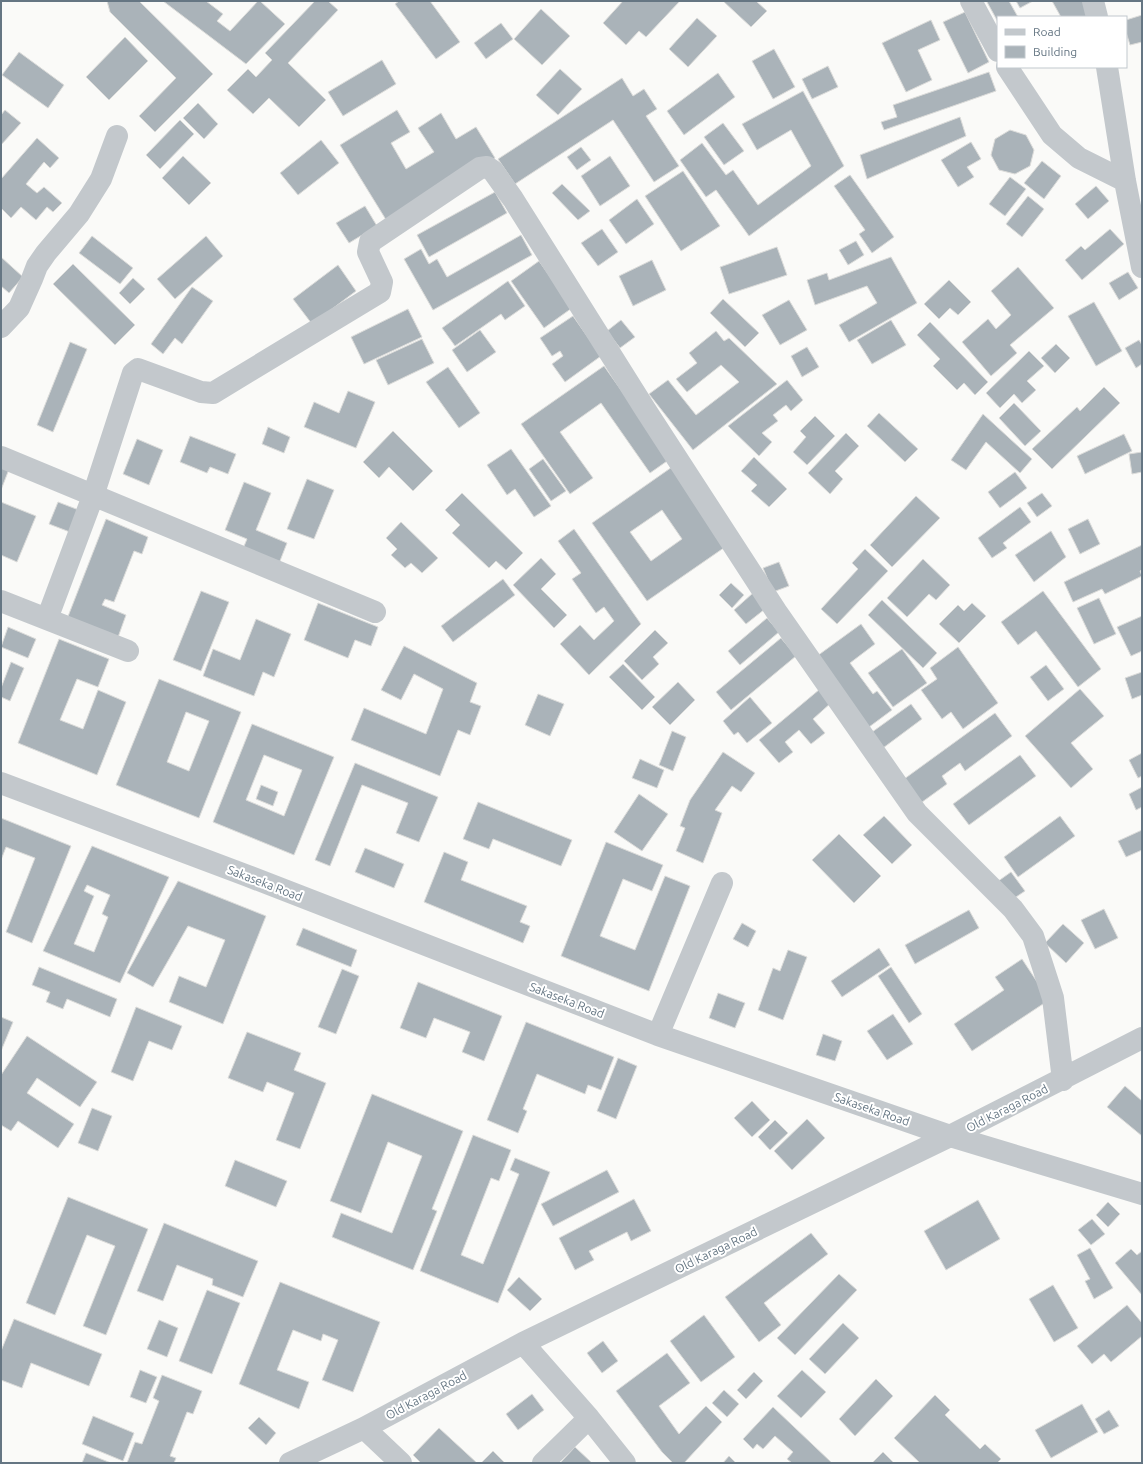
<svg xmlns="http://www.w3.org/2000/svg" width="1143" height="1464" font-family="Ubuntu,sans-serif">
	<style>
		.building { fill: #aab3b9; stroke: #dcdcda; fill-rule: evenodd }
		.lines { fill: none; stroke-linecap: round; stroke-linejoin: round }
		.minor { stroke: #c3c8cc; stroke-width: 22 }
		.labels { text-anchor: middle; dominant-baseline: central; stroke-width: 4; stroke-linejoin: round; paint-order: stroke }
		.street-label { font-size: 12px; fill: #657683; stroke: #fff }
	</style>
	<rect width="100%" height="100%" fill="#fafaf8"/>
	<!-- building -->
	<path class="building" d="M107,1h32l74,73 -58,58 -16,-16 37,-38 -66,-66z
		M163,1h43l17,13 -6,7 13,10 28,-30h2l25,23 -39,40z
		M315,1h13l10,9 -50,53 38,37 -27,27 -30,-29 -16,16 -26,-24 21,-21 8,8 16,-17 -7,-7z
		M399,1h31l30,41 -24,17 -41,-55z
		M623,1h57l-34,36 -7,-6 -13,14 -23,-22z
		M723,1h33l11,10 -16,16z
		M990,1h19l9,16h-20v5l-11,-20z
		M1016,1h17l-13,7z
		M1052,1h32l8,16h-31z
		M541,9l29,27 -28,29 -28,-26z
		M965,12l24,50 -21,11 -25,-51z
		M1142,15v27l-12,3 -4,-13v-12z
		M697,18l20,18 -29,31 -19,-18z
		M931,20l9,20 -22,10 14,30 -26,12 -24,-49z
		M501,23l12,16 -27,20 -12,-16z
		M125,37l23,24 -39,39 -23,-23z
		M774,49l21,38 -22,12 -21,-38z
		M19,52l45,33 -16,23 -46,-33z
		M382,60l14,24 -53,32 -15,-24z
		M828,66l10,21 -26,12 -10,-20z
		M560,69l22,20 -24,26 -22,-20z
		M989,72l7,19 -112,39 -3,-8 16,-5 -4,-12z
		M718,73l17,24 -51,38 -17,-24z
		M622,78l11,18 11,-7 13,20 -11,7 33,50 -25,16 -41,-62 -98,64 -17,-25z
		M803,91l41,75 -95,70 -33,-46 -10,7 -26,-37 22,-17 24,32 7,-5 25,35 53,-39 -20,-36 -34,20 -15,-26z
		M198,103l20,21 -14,15 -21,-21z
		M5,110l16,13 -20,22v-30z
		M397,110l13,22 -19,11 15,26 28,-17 -16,-24 23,-15 15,26 20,-12 19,31 -107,65 -48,-78z
		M960,117l6,19 -99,43 -7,-24z
		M180,120l14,14 -34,35 -14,-14z
		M723,123l21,28 -20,14 -20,-28z
		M1010,130l16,5 8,15 -4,16 -15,8 -16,-4 -8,-15 4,-16z
		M37,138l22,20 -9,10 -6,-6 -18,22 11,9 7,-6 18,16 -9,9 -6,-5 -11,13 -15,-13 -10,11 -10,-10v-29z
		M321,140l18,23 -41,32 -18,-22z
		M971,142l10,17 -14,8 7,10 -16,10 -17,-27z
		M581,147l10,13 -14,10 -10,-13z
		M183,156l28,27 -22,22 -27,-27z
		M610,156l20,30 -30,20 -19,-30z
		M1042,161l19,15 -17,23 -20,-16z
		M683,171l37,55 -39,25 -36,-55z
		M850,175l44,62 -22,16 -13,-19 6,-4 -31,-44z
		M1010,177l16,12 -21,27 -16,-12z
		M562,184l28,27 -12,9 -26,-27z
		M1096,186l13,15 -21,18 -13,-15z
		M495,192l12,21 -78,44 -12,-22z
		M1028,196l16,13 -22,28 -16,-13z
		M637,199l17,25 -28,20 -17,-24z
		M365,206l12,20 -28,17 -13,-20z
		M602,229l16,23 -20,14 -17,-23z
		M1110,229l14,15 -42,36 -17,-20 16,-14 4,4z
		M521,235l11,20 -99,55 -29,-51 17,-10 8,15 8,-5 10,18z
		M92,236l41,32 -13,16 -41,-31z
		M206,236l17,20 -48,43 -18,-20z
		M856,241l8,14 -16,10 -9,-15z
		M777,247l10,28 -58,19 -9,-27z
		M1,257l22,20 -14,16 -8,-7z
		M891,257l26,46 -68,39 -10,-17 38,-22 -10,-17 -52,19 -8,-25 20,-7 2,7z
		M652,260l14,30 -33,16 -14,-30z
		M539,261l33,47 -28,20 -33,-47z
		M73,264l62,61 -20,20 -62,-61z
		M338,265l18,26 -44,33 -19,-25z
		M1018,267l36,41 -44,37 7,8 -26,23 -29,-34 26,-23 8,10 15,-14 -20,-24z
		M1128,272l10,16 -19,12 -10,-17z
		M133,278l12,11 -15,15 -11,-11z
		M949,280l22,22 -13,13 -8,-7 -11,11 -15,-15z
		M508,281l17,25 -20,14 -4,-6 -46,32 -13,-18z
		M192,287l21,14 -31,43 -7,-6 -12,16 -12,-10z
		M723,299l36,34 -14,14 -35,-34z
		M789,300l18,30 -27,15 -18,-30z
		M1094,302l28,49 -26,15 -28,-50z
		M408,309l14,28 -58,27 -13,-27z
		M573,316l28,40 -36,26 -13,-18 11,-8 -3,-5 -8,5 -12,-18z
		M621,320l14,17 -15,11 -13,-17z
		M891,320l15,25 -34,19 -15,-24z
		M930,322l58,60 -13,13 -11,-12 -7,7 -24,-24 7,-7 -23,-24z
		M480,330l16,22 -29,20 -15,-22z
		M716,331l8,10 5,-3 48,46 -84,66 -44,-56 19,-14 28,35 43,-33 -18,-17 -34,27 -11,-13 21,-16 -8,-10z
		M422,339l12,24 -46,22 -12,-25z
		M1139,340l3,5v19l-6,4 -11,-20z
		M70,342l17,7 -34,83 -16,-7z
		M1056,344l14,14 -15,15 -14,-15z
		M807,347l12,20 -17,10 -11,-21z
		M1029,351l15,15 -17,15 9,9 -14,13 -8,-9 -14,14 -14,-15z
		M604,366l66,93 -20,14 -49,-70 -41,29 33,46 -23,16 -49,-70z
		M448,367l32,46 -21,15 -33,-46z
		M787,380l16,20 -12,11 -5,-6 -13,10 5,6 -16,12 10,9 -13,14 -31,-30z
		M1104,387l16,16 -68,66 -20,-20 45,-42 3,4z
		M348,391l27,11 -19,46 -52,-21 10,-25 25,11z
		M1014,403l27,28 -16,15 -26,-28z
		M879,413l39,36 -13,13 -38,-36z
		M983,414l49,45 -12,14 -34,-31 -20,28 -15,-10z
		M815,416l20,20 -28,29 -14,-13 13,-15 -6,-6z
		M268,427l22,10 -6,16 -22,-9z
		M393,431l40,40 -20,20 -24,-24 -10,11 -16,-16z
		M846,433l13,13 -24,25 8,8 -13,15 -22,-21z
		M1124,434l8,17 -47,23 -8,-18z
		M190,436l46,18 -8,20 -18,-7 -3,6 -27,-11z
		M137,439l26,11 -14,35 -26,-11z
		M511,449l40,57 -17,11 -19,-28 -8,6 -20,-30z
		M1142,452v20l-10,2 -3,-20z
		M754,457l33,32 -18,18 -18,-16 6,-6 -16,-14z
		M543,459l23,32 -15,10 -22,-32z
		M1,460l10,4 -10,26z
		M672,467l56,78 -81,56 -55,-78zM662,510l20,29 -31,22 -21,-29z
		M1015,472l12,16 -27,20 -12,-16z
		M307,479l27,11 -20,49 -27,-10z
		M244,482l27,11 -15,37 31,13 -9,23 -36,-15 5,-12 -22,-9z
		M462,493l61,60 -17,17 -10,-9 -7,7 -37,-35 8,-8 -15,-15z
		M1042,493l10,13 -15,11 -10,-14z
		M916,496l24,22 -48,49 -22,-22z
		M1,502l35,14 -19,46 -16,-7z
		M58,502l26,10 -9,22 -26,-10z
		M1020,507l11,15 -28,21 4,5 -15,10 -14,-20z
		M106,519l42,18 -6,17 -8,-3 -20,51 -9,-3 -3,6 24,10 -9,25 -50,-21z
		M1088,519l12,25 -20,10 -12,-25z
		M401,522l37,36 -16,15 -11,-10 -6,5 -14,-13 6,-6 -11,-11z
		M574,529l67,95 -52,51 -29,-31 20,-19 14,15 20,-19 -10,-14 -8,6 -24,-34 9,-6 -23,-32z
		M1051,531l15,26 -32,25 -19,-27z
		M1142,545v25l-2,1 2,5 -37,18 -3,-5 -29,13 -9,-20z
		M865,549l23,22 -51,53 -16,-15 37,-40 -6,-6z
		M541,558l15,16 -15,15 26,26 -13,13 -41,-43z
		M923,559l27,26 -14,15 -7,-6 -22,23 -20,-19z
		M779,562l10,24 -16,6 -10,-24z
		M503,579l12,16 -62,47 -12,-16z
		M731,583l13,12 -12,13 -13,-13z
		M201,591l28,11 -28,69 -28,-11z
		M1043,591l58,78 -23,18 -42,-56 -18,14 -17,-23z
		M753,593l12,16 -19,15 -12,-14z
		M1099,598l17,36 -22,10 -17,-36z
		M882,600l55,53 -14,15 -55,-53z
		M318,603l60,24 -7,19 -16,-6 -7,18 -44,-18z
		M972,603l14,13 -27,27 -20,-19 19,-19 6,6z
		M1142,616v35l-11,5 -14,-29z
		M767,618l12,14 -39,33 -12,-14z
		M256,619l35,15 -17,43 -11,-5 -9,24 -51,-20 10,-27 27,11z
		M861,624l14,20 -25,19 23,31 4,-3 15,19 -27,20 -52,-71z
		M8,627l28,12 -8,19 -27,-11z
		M655,630l13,13 -15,14 6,7 -17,16 -18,-19z
		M781,638l15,18 -65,54 -15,-18z
		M59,639l50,20 -11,28 -21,-8 -17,41 23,9 15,-39 28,12 -29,73 -79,-32z
		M404,646l73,37 -7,19 11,4 -11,29 -12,-5 -18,46 -89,-36 13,-32 62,26 17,-45 -29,-15 -13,26 -20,-10z
		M958,647l40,56 -35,26 -12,-17 -9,7 -21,-29 16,-11 -7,-11z
		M902,649l25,34 -34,24 -25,-34z
		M11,662l13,6 -14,33 -9,-4v-9z
		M623,664l32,33 -13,13 -33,-33z
		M1046,665l18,24 -16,12 -18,-24z
		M1142,672v23l-10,4 -7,-21z
		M159,679l82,33 -42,106 -83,-33zM186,712l23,9 -20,50 -22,-9z
		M678,682l17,18 -25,25 -18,-18z
		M820,689l12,13 -19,17 12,14 -14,11 -12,-14 -14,12 8,10 -14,11 -20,-23z
		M1080,689l24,27 -33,27 22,26 -22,19 -46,-52z
		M538,694l26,10 -14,32 -25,-11z
		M750,697l22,26 -25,20 -9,-11 -4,3 -11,-14z
		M911,704l11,15 -43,32 -11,-16z
		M995,713l17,23 -47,35 -5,-8 -18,13 5,8 -29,21 -18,-23z
		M252,724l82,33 -40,98 -81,-33zM264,755l38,15 -18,46 -38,-16z
		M672,731l14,6 -13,34 -14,-6z
		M723,752l32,21 -14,19 -9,-6 -17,24 7,3 -19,50 -27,-12 9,-23 -5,-2 10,-26z
		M1142,753v23l-4,2 -9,-18z
		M1020,755l16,21 -67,49 -16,-21z
		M640,759l24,11 -7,18 -25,-10z
		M355,763l83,34 -19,45 -23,-9 12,-30 -46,-18 -32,81 -15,-6z
		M261,785l17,7 -5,14 -17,-7z
		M1142,787v20l-6,3 -7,-16z
		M639,794l29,20 -26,37 -28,-19z
		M478,802l94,38 -11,26 -68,-27 -4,10 -26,-10z
		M884,816l28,29 -20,19 -29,-29z
		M1060,816l15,20 -57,41 -14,-20z
		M1,818l70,28 -39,97 -26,-11 29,-74 -29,-11 -5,13z
		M1142,830v20l-16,7 -8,-16z
		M839,834l42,42 -27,27 -42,-43z
		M606,842l57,23 -11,26 -29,-12 -23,57 35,14 30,-74 25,10 -41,105 -88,-35z
		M92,846l77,31 -49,106 -77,-32zM87,885l23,10 -8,19 6,3 -14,35 -20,-8 20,-48 -10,-5z
		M365,848l39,16 -10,24 -39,-16z
		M444,852l24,10 -7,18 66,26 -7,16 10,4 -7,17 -99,-41z
		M1011,872l14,19 -15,10 -13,-19z
		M178,881l88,35 -43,108 -54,-22 10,-26 27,11 19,-47 -37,-14 -35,61 -26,-14z
		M1104,909l14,29 -23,11 -14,-29z
		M969,910l10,18 -64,36 -10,-19z
		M742,923l14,8 -8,16 -15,-8z
		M1063,924l21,19 -18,20 -21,-20z
		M303,928l54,22 -6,17 -55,-22z
		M879,948l11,17 -48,32 -11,-16z
		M788,950l19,7 -24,63 -25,-10 15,-42 7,3z
		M1022,959l27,41 -77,51 -18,-27 50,-34 -9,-13z
		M39,967l78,32 -7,18 -43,-18 -4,10 -17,-7 4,-10 -18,-7z
		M891,967l31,47 -13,9 -31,-47z
		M342,969l17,7 -23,58 -18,-7z
		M418,982l84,34 -18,45 -22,-9 8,-20 -36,-14 -8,20 -26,-10z
		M718,993l27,10 -10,25 -26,-10z
		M136,1007l46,19 -10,24 -23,-9 -16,40 -22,-9z
		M893,1014l20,30 -26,16 -20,-29z
		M1,1017l12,5 -12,29z
		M526,1022l88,35 -13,33 -13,-5 -3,9 -48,-20 -14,35 4,2 -9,22 -31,-13z
		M247,1032l54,21 -7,17 32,13 -26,66 -24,-9 18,-47 -27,-11 -4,10 -35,-14z
		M823,1034l19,7 -7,20 -19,-6z
		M27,1036l70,46 -17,25 -43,-29 -10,15 47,31 -16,24 -40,-27 -7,10 -10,-6v-50z
		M618,1058l19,8 -21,53 -19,-8z
		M1125,1086l17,15v35l-35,-29z
		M372,1094l91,37 -31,78 5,2 -24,59 -81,-33 9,-24 51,20 30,-77 -34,-14 -27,71 -31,-12z
		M752,1101l18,19 -18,17 -18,-19z
		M92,1108l20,8 -14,35 -20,-8z
		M807,1119l18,19 -33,32 -18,-19z
		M775,1120l13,13 -18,17 -12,-13z
		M473,1135l38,15 -12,31 -8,-3 -30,77 22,9 36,-90 -9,-4 5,-12 35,14 -52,131 -78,-32z
		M235,1160l52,21 -11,26 -51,-21z
		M607,1170l12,22 -66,34 -12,-22z
		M68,1197l80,32 -42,106 -23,-9 32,-80 -28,-11 -32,80 -29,-12z
		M634,1199l17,32 -20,10 -4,-9 -38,19 5,9 -19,10 -16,-32z
		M978,1200l22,39 -54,31 -22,-39z
		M1108,1202l12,12 -12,13 -12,-12z
		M1092,1219l13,15 -14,11 -13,-15z
		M164,1223l94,38 -15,36 -31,-12 1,-6 -36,-14 -14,36 -26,-10z
		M811,1233l17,21 -64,49 17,22 -22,17 -34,-45z
		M1090,1248l23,40 -19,11 -9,-18 5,-2 -13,-24z
		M1131,1249l6,6 5,-4v44l-27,-32z
		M839,1274l18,16 -62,65 -18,-17z
		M519,1277l23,22 -12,12 -23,-21z
		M280,1282l100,40 -27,70 -31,-12 16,-40 -15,-6 -2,7 -28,-11 -16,40 32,12 -10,27 -60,-25z
		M1053,1285l25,43 -24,14 -25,-43z
		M207,1290l33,13 -28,71 -33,-13z
		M1127,1305l15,18v13l-31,26 -7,-8 -12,10 -15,-18z
		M704,1315l31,42 -34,25 -31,-41z
		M14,1319l88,35 -13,32 -58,-23 -9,25 -21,-8v-29z
		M159,1320l19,8 -11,29 -20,-8z
		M843,1323l16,15 -34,36 -16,-15z
		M603,1341l15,20 -16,12 -15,-20z
		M667,1353l23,30 -31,23 20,28 27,-28 16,16 -38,41h-11l-11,-11 -46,-61z
		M140,1370l17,7 -11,26 -16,-6z
		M802,1370l24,22 -25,26 -24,-22z
		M754,1372l9,9 -17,18 -9,-9z
		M162,1375l40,16 -9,23 -6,-2 -17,44 6,2 -2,5h-47l8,-21 7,2 17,-43 -6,-3z
		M876,1379l17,17 -38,40 -16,-17z
		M724,1390l15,14 -12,13 -15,-14z
		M532,1394l12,16 -26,20 -12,-16z
		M935,1395l15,15 -5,5 35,34 5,-5 16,15 -4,4h-77l-26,-25z
		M1082,1404l16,28 -47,26 -16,-28z
		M773,1407l59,56h-40l-5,-4 6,-7 -18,-16 -12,13 -6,-5 -4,5 -10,-10z
		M1109,1410l10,16 -15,8 -9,-15z
		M93,1416l41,17 -11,28 -41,-17z
		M259,1417l17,16 -10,12 -18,-17z
		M439,1428l38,35h-56l-8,-8z
		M575,1447l17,16h-32z
		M493,1451l12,12h-24z
		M883,1452l11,11h-22z
		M86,1453l25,10h-29z
		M729,1456l7,7h-13z"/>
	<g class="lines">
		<!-- minor -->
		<path class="minor" d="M971,1l27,50
			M1093,1l4,16
			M1007,67l45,68 27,23 46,23
			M1107,67l18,114 17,86
			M1,327l18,-19 13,-29 5,-13 9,-13 33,-39 22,-35 16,-43
			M1,457l374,155
			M1,601l127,50
			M47,619l46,-123 40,-123 5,-4 63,23 12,1 167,-101 2,-10 -14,-30 2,-10 110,-74 7,-1 6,4 20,28 132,210 131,202 141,202 96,96 20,27 20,62 10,82
			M1,783l247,93 410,159 292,101 192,58
			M658,1035l64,-152
			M523,1343l66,75 36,45
			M364,1428l37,35
			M290,1463l74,-35 159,-85 427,-207 192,-98
			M543,1463l46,-45"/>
	</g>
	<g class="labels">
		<!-- street labels -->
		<g class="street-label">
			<text transform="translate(265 883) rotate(21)">Sakaseka Road</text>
			<text transform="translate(567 1000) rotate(21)">Sakaseka Road</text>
			<text transform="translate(1007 1108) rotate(-27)">Old Karaga Road</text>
			<text transform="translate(872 1109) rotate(19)">Sakaseka Road</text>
			<text transform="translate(716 1250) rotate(-26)">Old Karaga Road</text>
			<text transform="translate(426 1395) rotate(-28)">Old Karaga Road</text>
		</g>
	</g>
	<!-- border -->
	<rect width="1143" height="1464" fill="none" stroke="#657683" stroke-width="4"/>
	<!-- legend -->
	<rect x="997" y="16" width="130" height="52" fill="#ffffff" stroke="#c1c8cd"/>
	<rect x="1005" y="29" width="20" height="6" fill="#c3c8cc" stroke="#c1c8cd"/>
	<text x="1033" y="36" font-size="12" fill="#657683">Road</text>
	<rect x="1005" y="46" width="20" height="12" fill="#aab3b9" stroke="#c1c8cd"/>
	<text x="1033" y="56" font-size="12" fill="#657683">Building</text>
</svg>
